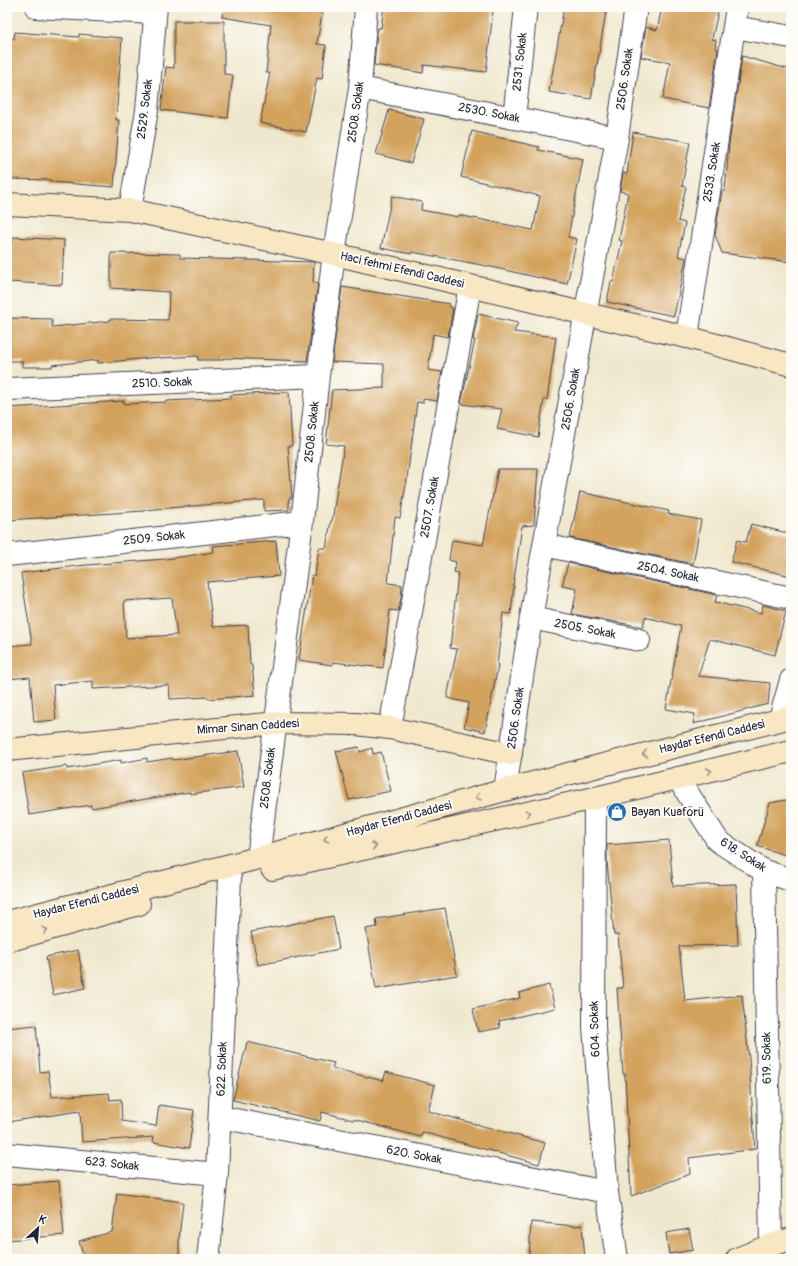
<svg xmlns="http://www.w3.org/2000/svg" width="798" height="1266" font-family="Pangolin,sans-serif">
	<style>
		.building { fill: #d3a25d; fill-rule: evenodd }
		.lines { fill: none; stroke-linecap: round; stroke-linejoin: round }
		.street-casing { stroke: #414051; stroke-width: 24 }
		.secondary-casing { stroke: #414051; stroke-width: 24 }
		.street { stroke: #fff; stroke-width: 22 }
		.secondary { stroke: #f9e7c3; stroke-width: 22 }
		.oneway { stroke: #988e86 }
		.labels { text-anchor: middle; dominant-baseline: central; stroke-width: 4; stroke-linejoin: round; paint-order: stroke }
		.street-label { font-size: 12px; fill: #22223b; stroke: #fdfcf7 }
		.poi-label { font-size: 12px; fill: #22223b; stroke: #fdfcf7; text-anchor: start }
	</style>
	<rect width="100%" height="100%" fill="#fdfcf7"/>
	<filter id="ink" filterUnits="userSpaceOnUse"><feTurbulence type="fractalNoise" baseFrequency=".025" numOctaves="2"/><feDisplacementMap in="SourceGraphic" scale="8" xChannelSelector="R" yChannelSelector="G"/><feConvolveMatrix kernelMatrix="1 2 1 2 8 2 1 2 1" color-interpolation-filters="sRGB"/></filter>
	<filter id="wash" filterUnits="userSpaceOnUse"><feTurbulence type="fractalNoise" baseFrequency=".012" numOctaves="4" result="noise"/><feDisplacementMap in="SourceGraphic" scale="16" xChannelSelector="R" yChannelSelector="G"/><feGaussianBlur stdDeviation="0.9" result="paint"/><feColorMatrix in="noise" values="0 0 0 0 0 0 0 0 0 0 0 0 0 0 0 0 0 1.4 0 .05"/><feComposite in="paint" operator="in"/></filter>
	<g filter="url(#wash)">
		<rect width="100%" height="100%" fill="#f0e8ce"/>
		<g id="blocks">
			<!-- building -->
			<path class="building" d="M223,7h100l-6,37 9,1 -4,34 -5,-1 -11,54 -46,-9 10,-50h-4l5,-48 -49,-8z
				M384,7h72l37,4 -7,61 -62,-7 -1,8 -49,-8 2,-23 2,-14h3z
				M564,7h43l-16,92 -42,-7z
				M662,7h57l-7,32 4,1 -1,8 3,1 -9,59 -46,-9 7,-37 -29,-5 5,-30 11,3z
				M174,21h50v53l9,1 -5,43 -67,-8 5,-43 8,1z
				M15,32l64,5v-3l43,4 -6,82h3l-5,67 -63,-5v-2l-44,-1v-141l7,1z
				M742,56l49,14v192l-69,-9 -7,-18 7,-44h3l4,-47z
				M389,110l35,9 -13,44 -35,-9z
				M472,131l67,16 -1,3 45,9 -15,78 9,2 -10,45 -85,-19 -70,-13 -1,2 -30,-6 11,-52 30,6 -1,8 37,7v-2l75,15 7,-34 -79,-19z
				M633,132l57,10 -8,44 4,1 -8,34 7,2 -7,33 8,2 -12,58 -67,-14 4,-21 2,1 9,-41 -3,-1 9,-47 -8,-2 3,-18 4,1z
				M13,237l51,3 -2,45 -55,-3v-40h6z
				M111,253l69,1v4l134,4 -1,21h5l-11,78 -84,-3v2h-25v-4l-38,2v-1l-62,6v-3l-46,5v2h-30v-6h-15v-43l45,1v8l58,-6v-2l58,1 1,-28 -58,-4z
				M342,287l108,17 -1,3 4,1 -5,29 -15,-3 -5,36 14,2 -5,29 -14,-2v4l-6,-1 -10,77 -7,39 -5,-1 -7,66 14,2 -1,13 -3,13 -8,-1 -7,58 -50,-6 -1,3 -33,-5 13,-85h3l4,-27h7l5,-27h1l12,-75 -18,-2 6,-54 52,-2v-24l-52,-2z
				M478,314l40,9 -4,9 42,5 -9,63 -3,-1 -6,38 -41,-8 5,-20 -41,-5 14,-64h-2z
				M289,392l3,54h-4l4,52h-3v12l-25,1v-11l-120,10v1l-137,9v-112l117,-7v3l42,-2v-1l65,-3v-3z
				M498,469h40l-4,56 -12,1 -9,60h1l-3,28 -8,-1 -6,53h1l-13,66 -21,-5 5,-24 -22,-5 10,-49 -7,-1 8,-75 -4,-1 2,-10 -7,-2 3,-20 31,5z
				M580,492l89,19 -1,3 33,6 -8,44 -123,-26z
				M751,524l40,10v42l-60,-14 6,-22 9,2z
				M276,541l3,35 -72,6 6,45 35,-2 2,40h2l3,30 -46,4 -1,-2 -38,2 -1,-14 -76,4v-8l-40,4 3,35 -22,2 -4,-45 -23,2v-33l25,-2 -11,-71 65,-8 80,-6 48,-7 -1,-6zM172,598l5,37 -51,3 -2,-37z
				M568,563l145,31 4,1 -2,7 46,11 2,-8 23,6 -11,44 -65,-16 -12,37 72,7 -2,21 -75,20 2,-10 -29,-5 15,-83 -36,-9 -2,10 -71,-13 5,-25 -15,-3z
				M359,747l1,5 12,-4 1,6 8,-2 10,39 -42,9 -13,-49z
				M238,751l6,36 -54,7v-2l-99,16v-3l-62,10 -7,-42 45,-7v3l54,-9v3l26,-5v4l25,-4 1,2z
				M791,799v58l-34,-11 13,-43z
				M669,840l4,46 63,-2 2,61 -59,1 6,55 57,-6 7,64 6,90 -66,9 1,16 -59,22 -6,-122h-2l-6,-86h6l-5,-53h-4l-7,-74v-16z
				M445,908l12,67 -81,14 -10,-60 11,-2 -1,-8z
				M333,916l6,33 -81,16 -7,-33z
				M78,950l7,38 -32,7 -7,-38z
				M549,985l6,23 -56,13 1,7 -22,4 -5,-23 47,-11 -1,-5z
				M36,1025l4,47 8,-1 4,26 57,-4 1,7 11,-1 1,22 34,5 3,-21 35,5 -5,38 -36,-6 1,-5 -72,5 -2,-31 -73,11v-94z
				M247,1042l87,21 -2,5 51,13 3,-9 49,13 -7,26 117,32 -6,21 -117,-32 -1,5 -68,-18v1l-31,-8 -2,9 -87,-21z
				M59,1181l5,54 -57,5v-55z
				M117,1193l66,9 -4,36v21h-95l-5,-18 33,-9z
				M531,1222l45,4 6,-1 3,34h-56z
				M689,1229l4,21 -24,4 -3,-21z"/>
		</g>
	</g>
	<g filter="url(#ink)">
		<use href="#blocks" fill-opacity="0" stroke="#414051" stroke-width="1"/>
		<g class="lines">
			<defs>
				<path id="street" d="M36,7l119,6
					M734,27l57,10
					M360,88l257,50
					M514,118l12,-111
					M130,210l17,-100 9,-103
					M687,337l50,-330
					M7,389l311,-13
					M544,545l247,53
					M7,555l295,-33
					M531,618l108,22
					M780,719l11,-39
					M390,728l80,-442
					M678,778l40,63 46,30 27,9
					M505,790l26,-172 86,-480 19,-131
					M595,798l-1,229 13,165 10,67
					M258,858l44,-336 16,-146 16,-122 26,-166 6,-81
					M764,871l7,374
					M220,1117l387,75
					M7,1154l210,20
					M208,1259l9,-85 13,-296"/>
				<path id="secondary" d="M7,204l123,6 204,44 136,32 116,28 101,23 104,28
					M7,750l269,-27 80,1 34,4 121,26
					M272,869l323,-71 196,-47
					M7,922l251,-64 247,-68 286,-73
					M7,941l132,-37
					M737,1259l34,-14 20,-6"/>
			</defs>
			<!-- street casing -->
			<use href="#street" class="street-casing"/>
			<!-- secondary casing -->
			<use href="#secondary" class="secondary-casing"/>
			<!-- street -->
			<use href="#street" class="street"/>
			<!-- secondary -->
			<use href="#secondary" class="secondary"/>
		</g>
		<!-- one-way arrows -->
		<defs><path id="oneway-chevron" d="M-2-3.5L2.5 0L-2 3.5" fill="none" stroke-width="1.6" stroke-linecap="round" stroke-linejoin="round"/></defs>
		<g class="oneway">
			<use href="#oneway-chevron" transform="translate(645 754) rotate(166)"/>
			<use href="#oneway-chevron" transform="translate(709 771) rotate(-14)"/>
			<use href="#oneway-chevron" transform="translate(478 797) rotate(165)"/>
			<use href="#oneway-chevron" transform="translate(528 813) rotate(-12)"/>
			<use href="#oneway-chevron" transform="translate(326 839) rotate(165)"/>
			<use href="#oneway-chevron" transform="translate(374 846) rotate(-12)"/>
			<use href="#oneway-chevron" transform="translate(45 930) rotate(-16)"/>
		</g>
	</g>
	<!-- icons -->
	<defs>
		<symbol id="shop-disc" viewBox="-11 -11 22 22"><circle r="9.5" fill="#1f6fb2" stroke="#fdfcf7"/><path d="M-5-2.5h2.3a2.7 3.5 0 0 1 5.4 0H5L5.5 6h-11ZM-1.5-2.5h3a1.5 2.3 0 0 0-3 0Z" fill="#fff"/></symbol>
	</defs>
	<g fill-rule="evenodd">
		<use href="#shop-disc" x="606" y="801" width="22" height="22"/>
	</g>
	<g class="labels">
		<!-- street labels -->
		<g class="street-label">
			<text transform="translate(520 62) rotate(-84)">2531. Sokak</text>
			<text transform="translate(625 79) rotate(-82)">2506. Sokak</text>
			<text transform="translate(145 109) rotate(-83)">2529. Sokak</text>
			<text transform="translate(356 112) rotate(-82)">2508. Sokak</text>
			<text transform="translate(489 113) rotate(11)">2530. Sokak</text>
			<text transform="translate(712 172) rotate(-81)">2533. Sokak</text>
			<text transform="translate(402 270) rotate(13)">Haci fehmi Efendi Caddesi</text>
			<text transform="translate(162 383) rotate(-2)">2510. Sokak</text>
			<text transform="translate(571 399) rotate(-80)">2506. Sokak</text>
			<text transform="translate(312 432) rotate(-84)">2508. Sokak</text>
			<text transform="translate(430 507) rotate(-80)">2507. Sokak</text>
			<text transform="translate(154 538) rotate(-6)">2509. Sokak</text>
			<text transform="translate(668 572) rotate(12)">2504. Sokak</text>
			<text transform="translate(585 629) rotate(11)">2505. Sokak</text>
			<text transform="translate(516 718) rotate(-82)">2506. Sokak</text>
			<text transform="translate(248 727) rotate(-4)">Mimar Sinan Caddesi</text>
			<text transform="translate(712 737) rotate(-14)">Haydar Efendi Caddesi</text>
			<text transform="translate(268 778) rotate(-83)">2508. Sokak</text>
			<text transform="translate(399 819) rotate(-15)">Haydar Efendi Caddesi</text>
			<text transform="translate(743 855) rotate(33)">618. Sokak</text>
			<text transform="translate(86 902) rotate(-14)">Haydar Efendi Caddesi</text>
			<text transform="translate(595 1029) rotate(-92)">604. Sokak</text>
			<text transform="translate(767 1058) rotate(-91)">619. Sokak</text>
			<text transform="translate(222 1069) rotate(-88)">622. Sokak</text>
			<text transform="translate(414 1155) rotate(11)">620. Sokak</text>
			<text transform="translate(112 1164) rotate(6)">623. Sokak</text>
		</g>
		<!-- poi labels -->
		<g class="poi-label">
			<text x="631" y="812">Bayan Kuaförü</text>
		</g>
	</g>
	<!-- margin -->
	<rect width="798" height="1266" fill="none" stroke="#fdfcf7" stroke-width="24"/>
	<!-- north arrow -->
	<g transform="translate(38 1228) rotate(26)" stroke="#fdfcf7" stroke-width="3" paint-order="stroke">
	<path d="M0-3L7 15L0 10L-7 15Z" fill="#22223b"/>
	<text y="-6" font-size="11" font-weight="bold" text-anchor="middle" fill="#22223b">K</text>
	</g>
</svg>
